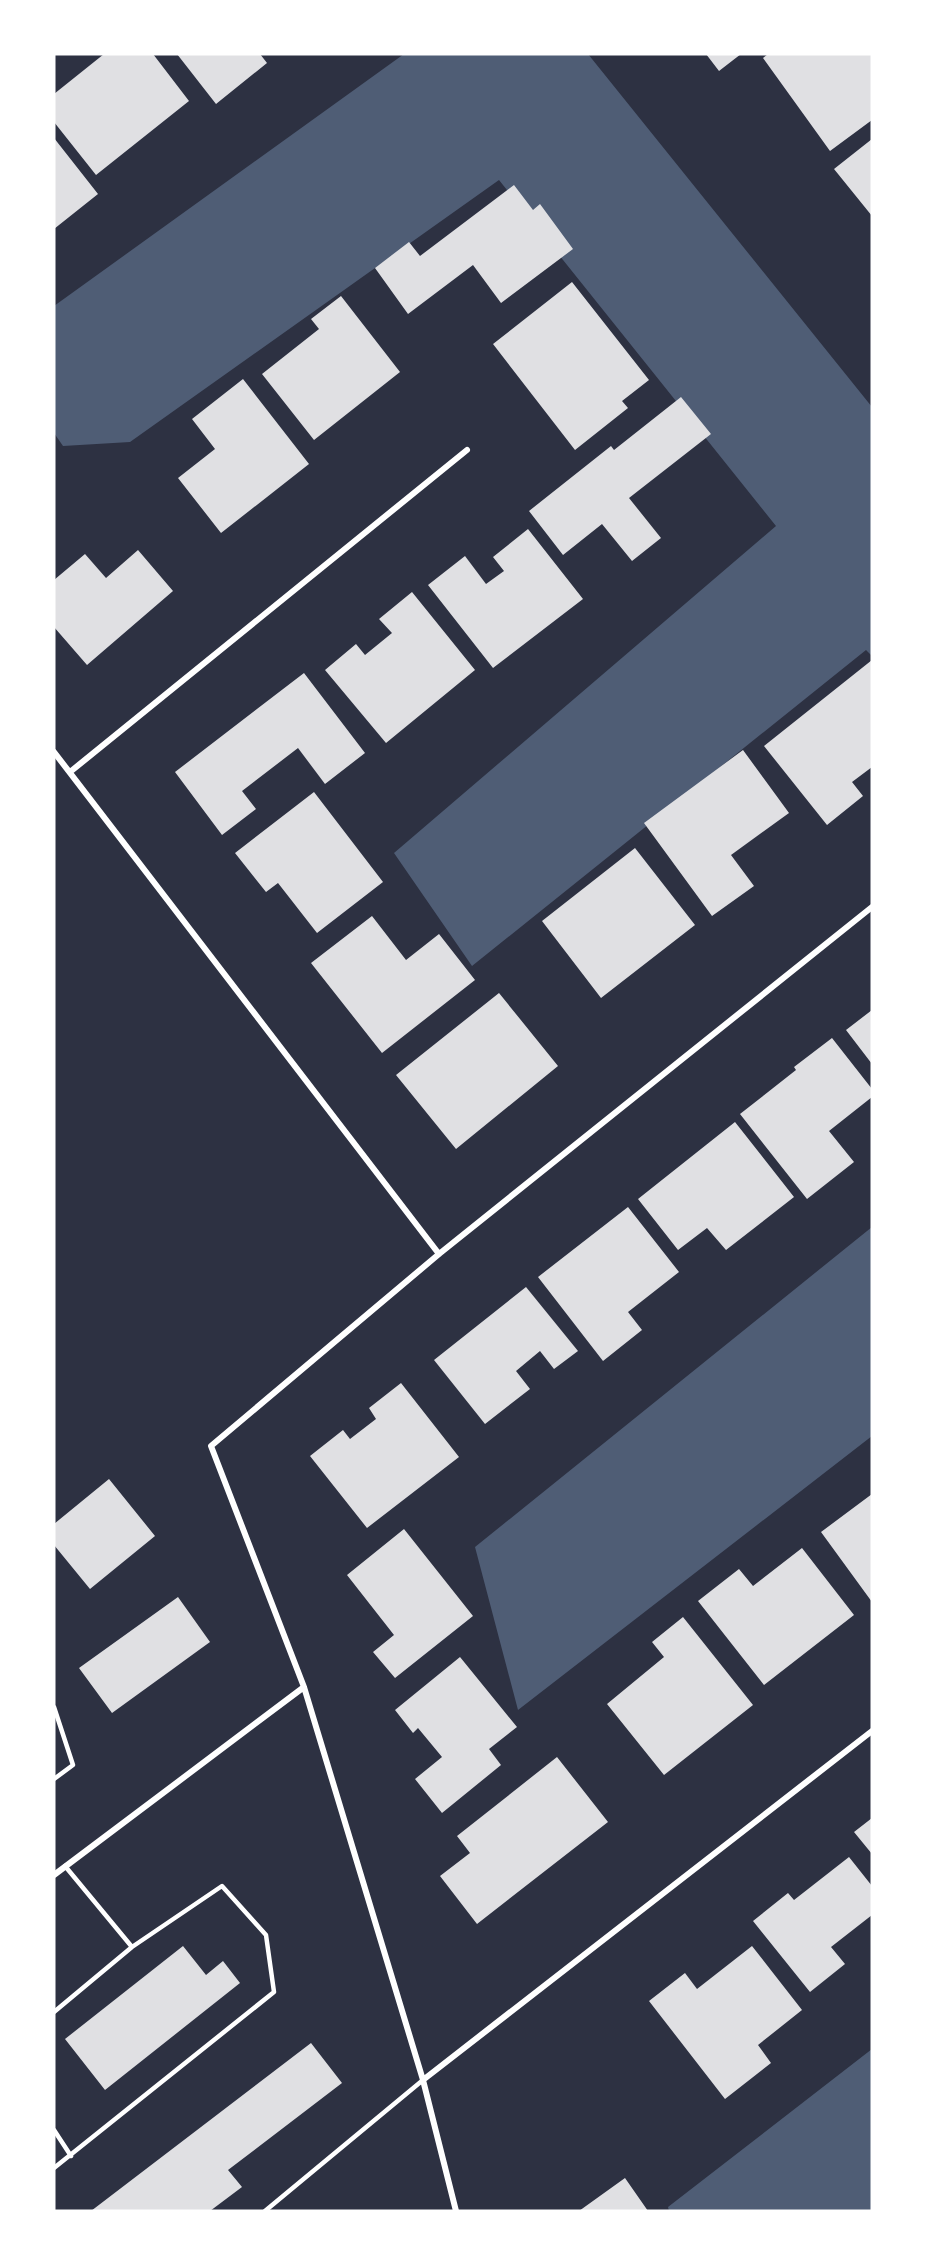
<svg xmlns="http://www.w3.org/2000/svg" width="926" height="2265" font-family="'PT Serif',serif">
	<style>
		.water { fill: #4f5d75 }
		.building { fill: #e0e0e3 }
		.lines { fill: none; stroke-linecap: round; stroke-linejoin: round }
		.service { stroke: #fff; stroke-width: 4.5 }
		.minor { stroke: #fff; stroke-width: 6 }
	</style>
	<rect width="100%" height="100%" fill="#2d3142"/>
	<!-- water -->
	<path class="water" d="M404,54h184l284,353v249l-6,-6 -394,316 -78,-113 382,-327 -277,-346 -369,262 -67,4 -9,-13v-127z
		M872,1227v209l-354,274 -43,-163z
		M872,2049v162h-203l-1,-4z"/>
	<!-- building -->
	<path class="building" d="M104,54h49l36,47 -93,74 -42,-53v-28z
		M177,54h83l7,9 -51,41z
		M706,54h35l-22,17z
		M768,54h103l1,66 -42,31 -67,-93z
		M54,138l44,56 -44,35z
		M872,139v77l-38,-47z
		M514,185l19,25 7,-6 33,45 -72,54 -28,-38 -65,49 -33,-46 34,-26 11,14z
		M572,282l77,98 -27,21 6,7 -53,42 -82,-106z
		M341,296l59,76 -86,68 -52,-66 57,-45 -8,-10z
		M243,379l66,85 -88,69 -43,-55 37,-29 -23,-30z
		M681,397l30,37 -82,64 32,40 -29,23 -30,-37 -39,31 -34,-44 82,-65 3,4z
		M528,529l55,70 -90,69 -65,-83 37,-29 21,28 18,-13 -11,-14z
		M138,550l35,41 -86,74 -33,-38v-47l31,-26 21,24z
		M412,592l63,78 -89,73 -61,-73 31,-26 9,11 27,-22 -13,-14z
		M872,660v107l-20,15 11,14 -36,29 -63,-79z
		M304,673l61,80 -40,31 -27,-36 -56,43 14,18 -34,26 -47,-63z
		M743,750l46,63 -58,42 23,31 -42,30 -68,-93z
		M314,792l69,90 -66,51 -39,-50 -12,9 -31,-39z
		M635,848l60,77 -94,73 -59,-77z
		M372,916l34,44 33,-26 36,46 -93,73 -71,-90z
		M499,993l59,73 -102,83 -60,-74z
		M872,1010v54l-26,-34z
		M832,1038l40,51v8l-43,34 25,31 -47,37 -67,-85 56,-44 -2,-3z
		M735,1122l59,75 -68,53 -19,-22 -29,22 -40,-51z
		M628,1207l51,65 -51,40 14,18 -39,31 -65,-84z
		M526,1287l52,64 -24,18 -14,-18 -24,20 14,18 -45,35 -51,-64z
		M401,1383l58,74 -92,71 -57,-72 33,-26 7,9 26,-20 -7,-11z
		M109,1479l46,57 -65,53 -36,-44v-21z
		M872,1494v108l-51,-70z
		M404,1529l69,87 -78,62 -22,-26 21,-17 -47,-60z
		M802,1548l52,67 -90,70 -66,-84 41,-32 14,17z
		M178,1597l32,45 -98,71 -33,-45z
		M683,1617l70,88 -89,70 -57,-71 57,-47 -12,-15z
		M460,1657l57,70 -28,22 12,16 -59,48 -27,-34 27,-22 -24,-29 -5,5 -18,-23z
		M557,1757l51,65 -131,102 -37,-48 30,-23 -13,-17z
		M872,1818v36l-18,-22z
		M849,1857l23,29v29l-41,32 14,17 -35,28 -57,-71 35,-28 6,7z
		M183,1946l23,29 17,-14 17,22 -135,107 -40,-51z
		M752,1946l50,64 -44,35 13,18 -46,36 -76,-98 36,-28 12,16z
		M311,2043l31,40 -114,87 14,17 -32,24h-119z
		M625,2178l23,33h-69z"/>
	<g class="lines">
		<!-- service -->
		<path class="service" d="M54,1707l19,58 -19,14
			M65,1866l67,81
			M54,2012l78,-65 90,-61 44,49 8,57 -220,176
			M54,2130l17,26
			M265,2211l158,-131"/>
		<!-- minor -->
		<path class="minor" d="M54,752l385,502
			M70,772l397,-322
			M54,1875l250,-188
			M423,2080l449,-349
			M456,2211l-33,-131 -119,-393 -93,-241 228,-192 433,-347"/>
	</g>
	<!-- border -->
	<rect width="926" height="2265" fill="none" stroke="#ffffff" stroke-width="111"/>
</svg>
